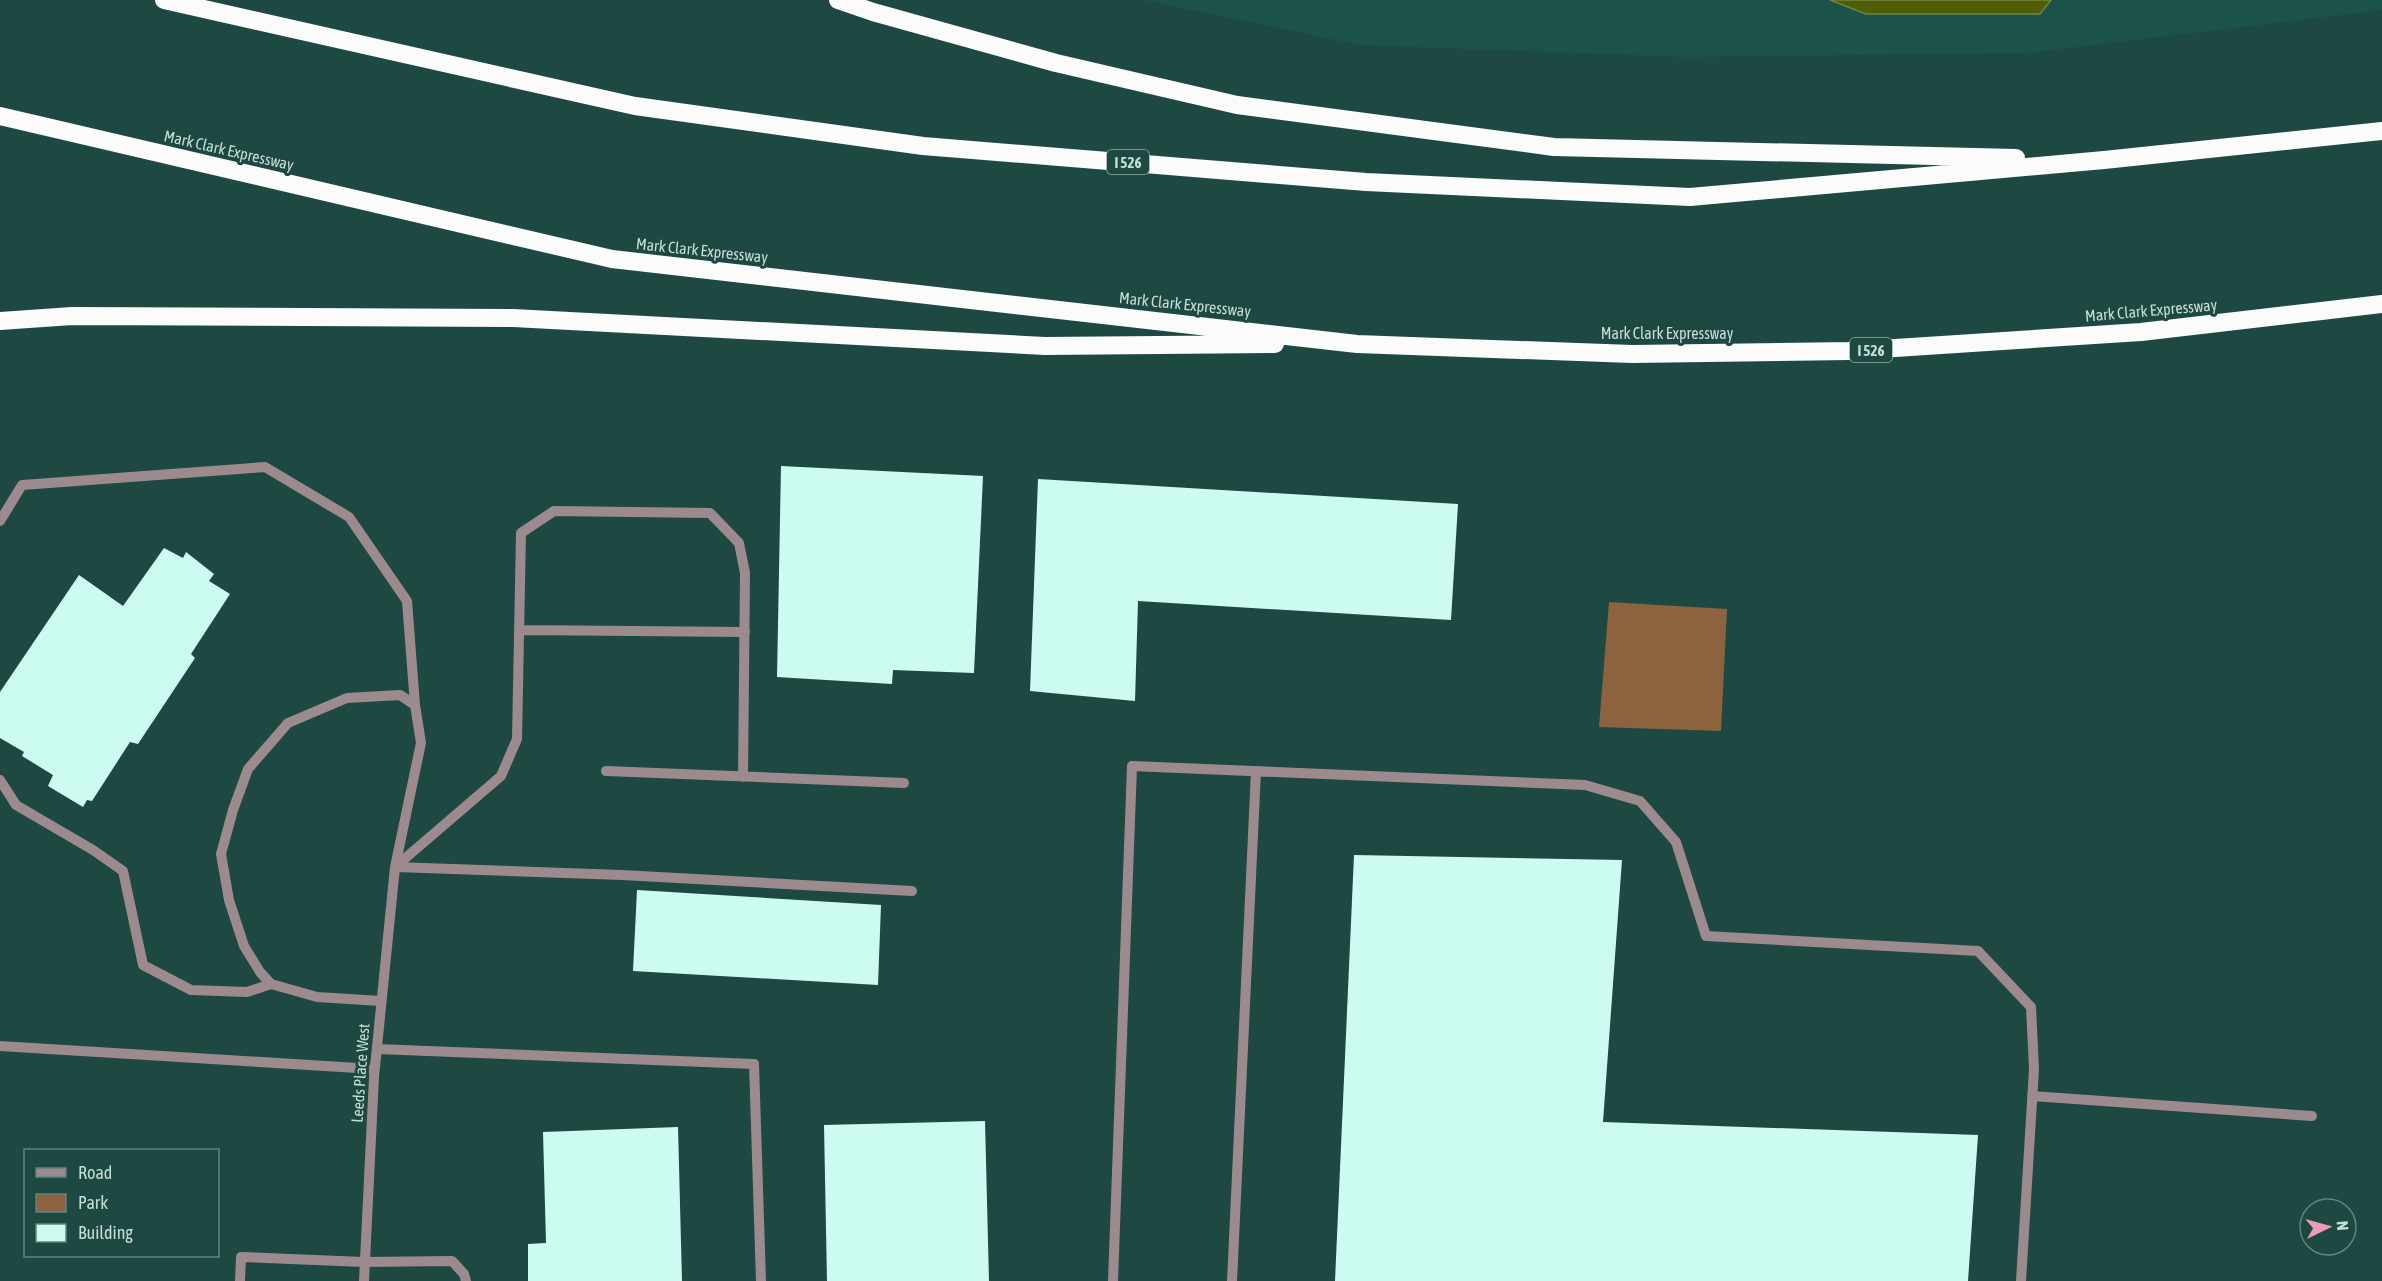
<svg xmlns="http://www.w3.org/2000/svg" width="2382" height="1281" font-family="'Asap Condensed',sans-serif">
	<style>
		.built { fill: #1b534a }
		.green { fill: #8c623f }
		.water { fill: #4f5d05; stroke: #738344; stroke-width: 1.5 }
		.building { fill: #ccfcf1 }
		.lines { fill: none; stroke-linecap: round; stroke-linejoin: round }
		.minor { stroke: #9c8a8f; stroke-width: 10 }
		.highway { stroke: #fbfbfb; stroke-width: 18 }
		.labels { text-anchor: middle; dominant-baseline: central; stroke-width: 6; stroke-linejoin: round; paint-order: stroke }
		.shield { fill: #1d4942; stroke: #93b0aa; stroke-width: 1.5 }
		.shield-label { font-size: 15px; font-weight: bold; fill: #c6dcd7 }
		.street-label { font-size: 16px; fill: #c6dcd7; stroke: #1d4942 }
	</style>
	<rect width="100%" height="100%" fill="#1d4942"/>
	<!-- built -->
	<path class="built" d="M1144,0h1238v10l-354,43 -343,4 -325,-12z"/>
	<!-- green -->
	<path class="green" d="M1609,602l118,7 -6,122 -122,-4z"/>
	<!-- water -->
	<path class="water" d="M1830,0h221l-11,14h-174z"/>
	<!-- building -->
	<path class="building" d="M781,466l202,10 -9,197 -81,-3 -1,14 -115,-7z
		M1038,479l420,25 -7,116 -313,-19 -3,100 -105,-10z
		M164,548l19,10 3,-6 28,22 -5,7 21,13 -39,60 4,4 -57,86 -8,-2 -38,59 -5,-1 -4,7 -35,-21 5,-11 -31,-19 2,-4 -24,-14v-46l79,-117 44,31z
		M1354,855l268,5 -19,262 375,13 -10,146h-633z
		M637,890l244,15 -3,80 -245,-14z
		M985,1121l4,160h-162l-3,-156z
		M678,1127l4,154h-154v-37l18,-1 -3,-111z"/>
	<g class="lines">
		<!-- minor -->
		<path class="minor" d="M0,521l22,-36 243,-18 84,50 58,84 8,104
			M519,630l226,2
			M606,771l298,12
			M0,780l16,25 77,45 30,21 20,94 48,25 56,2 24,-8
			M395,867l106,-91 16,-37 4,-206 33,-22 156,2 29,30 6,30 -2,204
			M395,867l227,8 290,16
			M0,1046l374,23
			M377,1049l377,15 7,217
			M2032,1096l280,20
			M240,1281l1,-24 123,5 88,-1 12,13 2,7
			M364,1281l10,-204 21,-210 26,-124 -6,-38 -15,-10 -53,3 -59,25 -40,46 -15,41 -12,44 8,46 15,46 16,26 11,12 46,13 64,4
			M1113,1281l19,-515 453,19 55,16 36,41 30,94 272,15 53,56 3,62 -13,212
			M1232,1281l24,-510"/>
		<!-- highway -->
		<path class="highway" d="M164,0l471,106 288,40 443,36 324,15 414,-37 278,-29
			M838,0l35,12 183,51 181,42 317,42 462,11
			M0,116l612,143 745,85 275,10 217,-3 292,-19 241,-28
			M0,321l72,-5 441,2 532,28 230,-2"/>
	</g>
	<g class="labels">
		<!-- shield labels -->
		<g class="shield">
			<rect x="1107" y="150" width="42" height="24" rx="4.5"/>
			<rect x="1850" y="338" width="42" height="24" rx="4.5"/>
		</g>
		<g class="shield-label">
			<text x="1128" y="162">I 526</text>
			<text x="1871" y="350">I 526</text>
		</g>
		<!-- street labels -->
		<g class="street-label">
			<text transform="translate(229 150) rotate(13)">Mark Clark Expressway</text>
			<text transform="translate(702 250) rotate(6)">Mark Clark Expressway</text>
			<text transform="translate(1185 304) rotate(6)">Mark Clark Expressway</text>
			<text transform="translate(2151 310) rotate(-5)">Mark Clark Expressway</text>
			<text x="1667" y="333">Mark Clark Expressway</text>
			<text transform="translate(360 1073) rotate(-86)">Leeds Place West</text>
		</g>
	</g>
	<!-- legend -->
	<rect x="24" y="1149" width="195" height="108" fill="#1d4942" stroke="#61847e" stroke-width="1.5"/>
	<rect x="36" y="1168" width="30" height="9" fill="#9c8a8f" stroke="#61847e" stroke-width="1.5"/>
	<text x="78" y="1179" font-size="18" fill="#c6dcd7">Road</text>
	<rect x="36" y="1194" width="30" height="18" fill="#8c623f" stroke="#61847e" stroke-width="1.5"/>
	<text x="78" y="1209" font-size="18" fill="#c6dcd7">Park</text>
	<rect x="36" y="1224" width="30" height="18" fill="#ccfcf1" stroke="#61847e" stroke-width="1.5"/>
	<text x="78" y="1239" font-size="18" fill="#c6dcd7">Building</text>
	<!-- north arrow -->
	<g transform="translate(2328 1227) rotate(85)"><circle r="28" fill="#1d4942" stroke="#61847e" stroke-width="1.5"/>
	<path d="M0-4.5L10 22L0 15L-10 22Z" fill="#f09ab5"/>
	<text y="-9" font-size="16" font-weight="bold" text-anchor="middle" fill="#c6dcd7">N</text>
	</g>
</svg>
